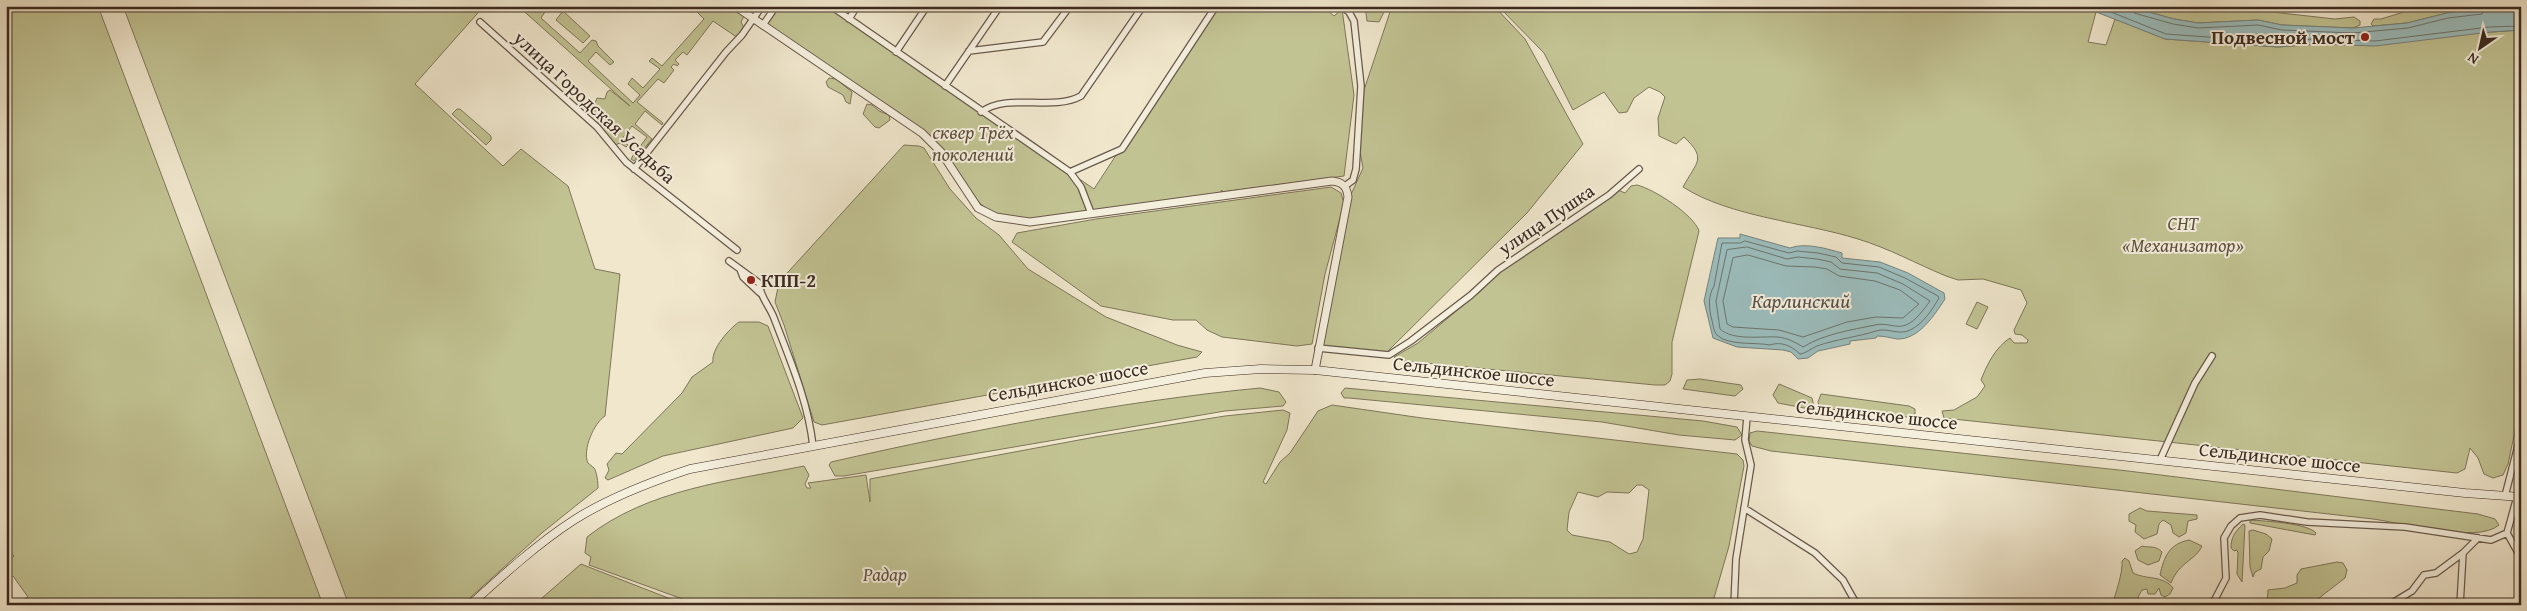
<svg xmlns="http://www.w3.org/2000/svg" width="2527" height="611" font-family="'Gentium Book Plus',serif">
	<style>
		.green { fill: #c2c393; stroke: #7e765a; fill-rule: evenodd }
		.water { fill: #9cbebe; stroke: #75837f }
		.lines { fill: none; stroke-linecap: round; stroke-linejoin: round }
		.shore { stroke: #6c746f; stroke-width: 1 }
		.minor-casing { stroke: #68594b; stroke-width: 8 }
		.tertiary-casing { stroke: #68594b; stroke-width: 9 }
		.secondary-casing { stroke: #3b2a20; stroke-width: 9 }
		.minor { stroke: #f5efde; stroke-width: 5.5 }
		.tertiary { stroke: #f5efde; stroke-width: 7 }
		.secondary { stroke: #f5efde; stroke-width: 8 }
		.poi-dot { fill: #8f2418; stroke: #f5efde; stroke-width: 2 }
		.labels { text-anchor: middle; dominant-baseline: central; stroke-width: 4; stroke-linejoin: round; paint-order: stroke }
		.poi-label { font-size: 19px; font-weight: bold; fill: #3b2a20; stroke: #f5efde; text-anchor: end }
		.street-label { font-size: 19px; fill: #3b2a20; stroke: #f5efde }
		.park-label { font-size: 19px; font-style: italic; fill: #5d503d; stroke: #f5efde }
		.water-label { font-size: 20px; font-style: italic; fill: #534f48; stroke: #f5efde }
	</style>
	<rect width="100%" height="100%" fill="#f0e7cd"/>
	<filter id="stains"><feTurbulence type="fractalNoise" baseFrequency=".004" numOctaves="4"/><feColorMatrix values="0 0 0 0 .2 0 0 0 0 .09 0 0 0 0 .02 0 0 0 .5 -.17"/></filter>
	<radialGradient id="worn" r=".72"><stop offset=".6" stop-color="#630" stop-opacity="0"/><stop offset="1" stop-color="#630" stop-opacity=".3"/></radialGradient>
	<!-- green -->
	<path class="green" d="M6,6h92l225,599h-307l12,-8 -15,-21 -7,4v-16l8,-8 -8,-10z
		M123,6h361l-69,78 88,82 18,-17 47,37 27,83 25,5 -15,142c-11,7 -23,34 -17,47 1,1 5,4 6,5 3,4 4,15 4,20l-55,44 -81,73h-113z
		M518,6h31l-8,12 39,35 12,-13 4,1 2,5 16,16 -4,3 -14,-13 -8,9 45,42 7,-8 -12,-11 4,-6 11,10 17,-19 -11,-8 3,-3 10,8 42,-47 -8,-8 -4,1 -7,-6h44l15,10 -3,6 3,6 -6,10 -25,-17 -26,34 -4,-3 -8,8 4,4 -2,2 -3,-2 -3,3 3,3 -10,13 -6,-4 -21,23 26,21 -1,2 -17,-14 -10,13 17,15 -18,22 -3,-2 3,-5 -6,-5 1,-2 7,5 11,-15 -15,-11 -11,14 7,5 -2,2 -6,-4 -5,2c-10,-15 -27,-28 -18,-47l8,1 2,-7 3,-2 20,16z
		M780,6h46l268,183 119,-183h109l12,10 8,-7 12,86 -10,81 -122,16v-2l-2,3 -189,27h-10l-30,-8 -14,-11 -32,-48 -26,-26 -150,-101 -1,-4z
		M1365,6h22l-8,16 -12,-1z
		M1392,6h102l31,33 58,105 -56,69 -141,140 -65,-6 28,-148 14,-31 -4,-22 5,-56z
		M1498,6h583l15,6 -8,30 18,3 9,-26 50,20 113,8 243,-17v373l-13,61 -5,11 -10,3 -9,-4 -6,-16 -8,-10 -5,21 -8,4 -513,-55 -2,-7 12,-1 23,-13 8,-11 -4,-6c6,-16 15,-33 29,-42l4,5h13l1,-3 -6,-5 -7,-1 -1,-4 13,-27 -6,-13 -38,-11 -25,1 -12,-4c-29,-12 -58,-28 -88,-37 -54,-17 -128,-22 -175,-52 14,-26 24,-28 1,-50l-8,7 -17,-8 -1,-18 7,-21 -5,-5 -11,-5 -15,11 -7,14 -8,1 -15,-21 -31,18 -29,-57z
		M2127,6h23l47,6 19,-6 32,6h24l63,7 19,-2 6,4v4l-7,3 -71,-3 -24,-5 -60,3 -24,-4z
		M2407,6h100l-60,7 -40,10 -34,3 -2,-2 3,-5h7l26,-8z
		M563,11l27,25 -7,7 -27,-23z
		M829,78l7,1 16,13 -2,12 -4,-2 -3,-7 -15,-8 -2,-5z
		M867,104l5,1 7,6 10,4 1,5 -11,8 -4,-1 -12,-13z
		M457,109h3l31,27v4l-5,5 -34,-31z
		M904,145l15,1 5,2 26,41 26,29 23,17 29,34 78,48 71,28 25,7 -5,5 -375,68 -8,-3 -30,-97 -9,-23 4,-20z
		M1637,185c17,4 57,30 62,46l-27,111v32l-2,7 -5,4h-10l-251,-24 -10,-4 24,-14 66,-55 15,-17 119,-81 7,3 6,-7z
		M1331,187l10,6 3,10 -19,71 -13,70 -15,2 -75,-9 -15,-7 -11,-10h-23l-72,-14 -89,-64 5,-9 79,-14z
		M1977,302l11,5 -11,22 -11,-5z
		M739,322h20l9,4 35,92 -10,10 -130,28 -55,24 -3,-2 4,-8 -2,-6 9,-11 6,1 60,-61 10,-16 21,-15c-2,-13 16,-33 26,-40z
		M1700,379l41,6 2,4 -8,7 -52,-7 4,-9z
		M1779,384l33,14 2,9 -10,1 -26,-5 -5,-8z
		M1260,388l19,4 7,10 -3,4 -58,5 -381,65h-9l-6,-11 2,-3c141,-32 285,-60 429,-74z
		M1345,388l358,33 34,6 5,8 -7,5 -56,-5 -77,-13 -253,-24h-5l-3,-5z
		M1821,394l88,12 6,3v5l-8,3 -87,-9 -2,-6z
		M1332,405l90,13 315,36 6,6 1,6 -15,80 -17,59h-1013l-110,-40 2,-8 -6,-4 2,-16c61,-48 143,-56 217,-71l5,9 -4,9 2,4h4l-3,-5 58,-8 4,27v-23l225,-42 130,-21 58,-6 7,3 -3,17 -24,52 3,2 14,-22 10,-9 28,-42zM1637,485h5l7,5 -6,49 -6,13 -8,2 -19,-12 -38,-7 -5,-5 2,-18 9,-20 20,5 9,-5 22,1z
		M1757,431l371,40 350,43 17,5 4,6c-22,19 -97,-2 -126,-6l-602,-68 -19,-5 -3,-5 1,-8z
		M2140,508l7,3 50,4v4l-9,2 -2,12 -7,4 -6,-4 -2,-8 -8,-5 -4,4 -2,10 -13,5 -9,-7 1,-7 -7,-4v-7z
		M2250,520c15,1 57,3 66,13l-1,2 -65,-12z
		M2243,524l2,1 -3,57 -5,-8 1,-21 -1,-3 -3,1 -3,-3c0,-11 4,-16 12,-24z
		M2253,530l13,4 6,5 -3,12 -6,6 -2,12 -6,3 -2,5 -3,-10 -1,-36z
		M2189,540l13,6c-6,14 -23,16 -31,37l-11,-8c4,-18 9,-31 29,-35z
		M2142,546c7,2 14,-1 20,6l-3,9 -11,4 -10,-5 -3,-9z
		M2125,558l4,3 4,12c14,7 30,2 40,15l-3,6 -5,3 -4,-2 -2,-7 -4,6h-7l-1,-5 -5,1 -4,7 4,8h-30c4,-12 11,-33 10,-44z
		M2337,562l6,1 4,7 -2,8 -35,27h-43l1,-15 17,-2 12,-5v-8l4,-6z
		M581,564l105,41h-152z"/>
	<!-- water -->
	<path class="water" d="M2081,6h46l47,13 24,4 60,-3 24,5 71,3 54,-5 40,-10 30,-4 44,-3v24l-31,2 -115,14 -61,-2 -36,3 -113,-8z
		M1740,234l50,14c15,-6 38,1 52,5v5l38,4 28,11 36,20 1,6c-10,15 -26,41 -48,40 -6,-1 -13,-3 -20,-3l-1,2 -26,3v3l-32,7 -10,7 -10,1 -7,-7 -8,-2 -46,-3 -24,-9 -9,-37 14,-63h22z"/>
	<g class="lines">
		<!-- shore -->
		<path class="shore" d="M2096,6l70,28 111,8 37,-3 61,2 114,-14 32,-1
			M2130,6l4,7 39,11 25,4 60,-3 24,5 71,3 55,-5 40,-10 34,-4 5,-8
			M1745,241l44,12 8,-2 21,2 18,4 6,6 37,4 26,11 33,18 1,2c-7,12 -16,26 -29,32 -12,6 -22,-3 -34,1 -19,6 -39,8 -59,15 -7,3 -10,7 -17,8 -8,-8 -19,-13 -30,-9 -14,-3 -42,1 -53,-10 -4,-4 -4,-13 -6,-18 -2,-11 -3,-21 3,-31l8,-43h18z
			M1747,247l40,12 11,-2 19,2 14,3 9,7 37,4 26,11 27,17c-6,8 -14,20 -24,24 -10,4 -20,-3 -31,0 -24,5 -51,9 -72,22 -8,-5 -16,-9 -25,-10 -16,-1 -45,4 -58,-8l-4,-28 11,-51z
			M1748,255l38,11 29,1 12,2 12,7 36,5 25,9 19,14 -16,14 -27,-1 -29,5 -44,15 -24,-7 -46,-3 -6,-3 -4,-23 10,-43z"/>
		<defs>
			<path id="minor" d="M831,6l239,166 11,15 10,26
				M1341,6l8,6 5,9 7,65 -5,83 -3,11 -8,6
				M849,19l8,-13
				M480,22l117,105 29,35 111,88
				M763,25l13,-19
				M969,51l74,-9 27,-36
				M896,52l31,-46
				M945,86l55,-80
				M981,112c28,-20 70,0 100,-16l62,-90
				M634,169l92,-117 16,-17 20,-29
				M1070,172l52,-23 94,-143
				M729,261l30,22c1,14 10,22 15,35 16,42 34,83 39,128
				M740,269l3,8 17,16
				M1318,348l71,7 22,-14 60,-46 27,-25 111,-75 30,-26
				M2160,460l35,-77 17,-27
				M2505,496l16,-62
				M1744,508l71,45 28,27 14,25
				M2507,533l14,25
				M1734,605l2,-46 15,-94 -6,-25 2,-23
				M2212,605l14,-27 -2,-40 7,-12 9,-8 20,-3 47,7 98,5 86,13 16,-7 10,-36
				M2389,605l23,-14 12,-16 12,-2 27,-20
				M2460,605l3,-52 15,-15"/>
			<path id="tertiary" d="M735,6l187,127 19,19 37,56 18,9 34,5 302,-41c11,1 15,6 16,16l-33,173"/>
			<path id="secondary" d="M470,605c33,-30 67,-61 104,-85 36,-23 76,-38 116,-51l515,-96 56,-4 54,1 1150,123 56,4"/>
		</defs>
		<!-- minor casing -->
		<use href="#minor" class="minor-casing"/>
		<!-- tertiary casing -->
		<use href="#tertiary" class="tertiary-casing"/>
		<!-- secondary casing -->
		<use href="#secondary" class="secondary-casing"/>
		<!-- minor -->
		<use href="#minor" class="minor"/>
		<!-- tertiary -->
		<use href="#tertiary" class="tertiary"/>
		<!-- secondary -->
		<use href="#secondary" class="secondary"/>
	</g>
	<!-- markers -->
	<g class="poi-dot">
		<circle cx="2365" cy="37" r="5"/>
		<circle cx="751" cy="280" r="5"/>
	</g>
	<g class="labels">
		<!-- poi labels -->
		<g class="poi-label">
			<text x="2355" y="37">Подвесной мост</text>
			<text x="761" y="280" text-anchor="start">КПП-2</text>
		</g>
		<!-- street labels -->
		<g class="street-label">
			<text transform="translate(595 107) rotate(43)">улица Городская Усадьба</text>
			<text transform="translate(1546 219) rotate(-34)">улица Пушка</text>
			<text transform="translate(1474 371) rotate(6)">Сельдинское шоссе</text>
			<text transform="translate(1068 381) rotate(-10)">Сельдинское шоссе</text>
			<text transform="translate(1877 414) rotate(6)">Сельдинское шоссе</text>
			<text transform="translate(2280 457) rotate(6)">Сельдинское шоссе</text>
		</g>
		<!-- park labels -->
		<g class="park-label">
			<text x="973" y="132">сквер Трёх<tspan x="973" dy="22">поколений</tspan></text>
			<text x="2183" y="223">СНТ<tspan x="2183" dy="22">«Механизатор»</tspan></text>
			<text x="885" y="574">Радар</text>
		</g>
		<!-- water labels -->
		<g class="water-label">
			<text x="1801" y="300">Карлинский</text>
		</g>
	</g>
	<!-- margin -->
	<rect width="2527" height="611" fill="none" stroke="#f0e7cd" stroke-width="25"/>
	<rect x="8" y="8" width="2512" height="596" fill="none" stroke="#3b2a20" stroke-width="2.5"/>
	<rect x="12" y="12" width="2502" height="586" fill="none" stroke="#3b2a20"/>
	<!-- north arrow -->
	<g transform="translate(2480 48) rotate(214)" stroke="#f5efde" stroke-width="4" paint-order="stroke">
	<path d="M0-4L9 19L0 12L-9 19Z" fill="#3b2a20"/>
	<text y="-8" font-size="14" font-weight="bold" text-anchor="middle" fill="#3b2a20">N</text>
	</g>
	<rect width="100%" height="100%" filter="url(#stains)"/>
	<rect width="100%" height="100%" fill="url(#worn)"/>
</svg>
